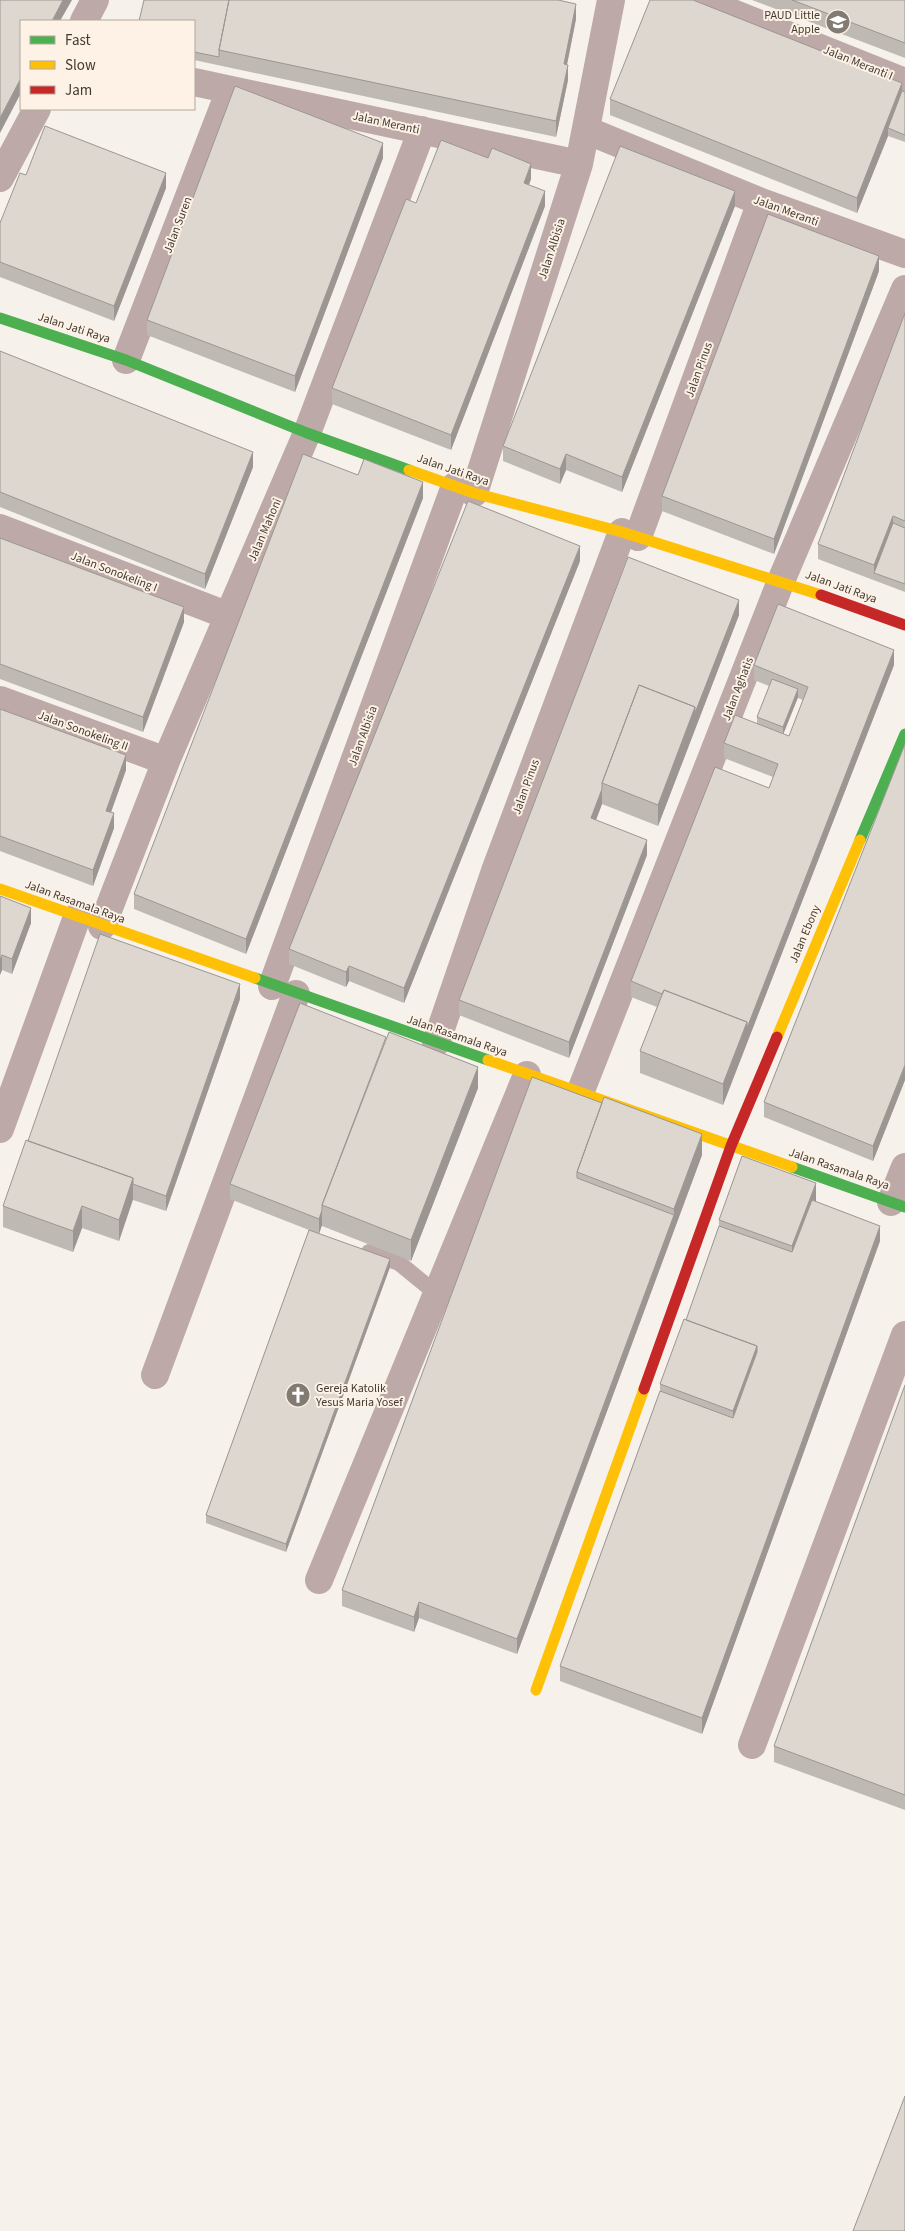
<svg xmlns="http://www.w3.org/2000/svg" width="905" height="2231" font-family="'Source Sans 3',sans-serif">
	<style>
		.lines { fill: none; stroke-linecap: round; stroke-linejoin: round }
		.lane { stroke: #bdaaa8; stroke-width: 16 }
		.street { stroke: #bdaaa8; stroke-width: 28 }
		.fast { stroke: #4caf50; stroke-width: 11 }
		.slow { stroke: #ffc107; stroke-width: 11 }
		.jam { stroke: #c62828; stroke-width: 11 }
		.wall { fill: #beb9b3; fill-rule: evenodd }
		.shaded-wall { fill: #9b9692 }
		.building { fill: #ddd7d0; stroke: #9b9692 }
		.labels { text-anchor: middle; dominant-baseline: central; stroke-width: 4; stroke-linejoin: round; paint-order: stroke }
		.poi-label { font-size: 12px; fill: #423b33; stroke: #fdf2e5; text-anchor: end }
		.street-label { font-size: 12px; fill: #423b33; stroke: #fdf2e5 }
	</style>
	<rect width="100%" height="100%" fill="#f7f1eb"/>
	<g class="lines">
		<!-- lane -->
		<path class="lane" d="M369,1252l30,11 38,31"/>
		<!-- street -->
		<path class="street" d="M700,0l205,82
			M84,21l11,-21
			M194,82l385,82
			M586,130l175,72 144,52
			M0,178l37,-69
			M126,360l104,-270
			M474,493l105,-329 32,-164
			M0,528l229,88
			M638,537l123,-335
			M0,700l166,61
			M102,926l64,-165 141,-328 115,-303
			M272,986l183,-500
			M436,1043l59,-172 127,-339
			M580,1093l201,-512 124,-292
			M0,1129l77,-212
			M891,1202l14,-35
			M155,1375l141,-381
			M319,1580l208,-505
			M752,1745l153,-410"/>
		<!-- fast -->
		<path class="fast" d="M0,318l126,42 181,73 102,37
			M860,840l45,-106
			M255,978l233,82
			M792,1167l113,40"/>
		<!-- slow -->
		<path class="slow" d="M409,470l65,23 148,39 199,63
			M0,889l255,89
			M777,1037l83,-197
			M488,1060l304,107
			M536,1690l108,-301"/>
		<!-- jam -->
		<path class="jam" d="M821,595l84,30
			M644,1389l87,-243 46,-109"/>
	</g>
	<!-- wall -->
	<path class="wall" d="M752,0h153v58z
		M576,19l-9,46 1,15 -12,57 -362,-77v-39z
		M902,83v8l3,1v50l-17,-6 -31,77 -247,-98v-16z
		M383,158l-88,234 -148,-57v-15z
		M26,175l140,13 -52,133 -114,-44v-54z
		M531,179l-2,6 16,21 -94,244 -119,-46v-16z
		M735,206l-113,286 -56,-22 -6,14 -57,-23v-15z
		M879,271l-105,283 -112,-43v-15z
		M905,313v279l-87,-33v-15z
		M0,351l253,116 -48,122 -205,-82z
		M358,475l65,23 -177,456 -112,-45v-15z
		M0,538l184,84 -41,110 -143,-53z
		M628,557l111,58 -81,211 -56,-22 -6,16 51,35 -78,203 -110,-43v-15z
		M580,561l-176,442 -55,-22 -3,6 -57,-23v-15z
		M754,665h140l-171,440 -83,-32v-22l17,-44 -26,-10v-16l138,-193 4,-11 -49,-19v-15l33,-19v-7l12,-31 -15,-6zM798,698l5,2 -14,36 -6,-2z
		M0,709l126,61 -15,42 3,16 -21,58 -93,-35z
		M905,744v336l-32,81 -109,-44v-15z
		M0,896l31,27 -19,51 -10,-4 -2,5z
		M240,999l-74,212 -33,-11 -14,41 -37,-13 -9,24 -70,-25v-21l25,-65z
		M532,1077l170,78 -185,499 -98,-36 -5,14 -72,-26v-16z
		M478,1088l-67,173 -89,-35v-1l-3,9 71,33 -104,285 -80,-29v-8l103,-285 -79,-31v-15z
		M816,1202l64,39 -178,493 -142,-53v-15l100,-275v-7l26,-64 33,-94v-6z
		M905,1385v425l-131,-48v-16z"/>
	<!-- shaded-wall -->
	<path class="shaded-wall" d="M63,0h9l-12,21h-8z
		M576,4v15l-12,60v-15z
		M568,65v15l-12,57v-16z
		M21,78v15l-21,40v-15z
		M902,83v16l-14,29v8l-31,77v-15z
		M383,143v15l-88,234v-16z
		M531,164v15l-7,19v-15z
		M166,173v15l-52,133v-15z
		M545,191v15l-94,244v-15z
		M735,191v15l-113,286v-15z
		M879,256v15l-105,283v-15z
		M253,452v15l-48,122v-15z
		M566,454v16l-6,14v-15z
		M423,482v16l-177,456v-15z
		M893,516v15l-19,42v8v-16z
		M580,546v15l-176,442v-15z
		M739,600v15l-81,211v-21l37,-98z
		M184,607v15l-41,110v-15z
		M894,650v15l-147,378v-15z
		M798,689v8l-15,38v-8z
		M126,755v15l-20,56v-15z
		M602,789v15l-11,29v-15z
		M114,813v15l-21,58v-16z
		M647,840v15l-78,203v-16z
		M31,908v15l-19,51v-15z
		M2,955v15l-2,5v-15z
		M349,966v15l-3,6v-15z
		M240,984v15l-74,212v-15z
		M747,1022v21l-24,62v-21z
		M905,1065v15l-32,81v-15z
		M478,1067v21l-67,173v-21z
		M702,1134v21l-185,499v-15l157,-424v-6z
		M133,1178v21l-14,42v-21z
		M816,1183v21l-24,64v-22z
		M82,1206v22l-9,24v-21z
		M322,1210v15l-3,9v-15z
		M880,1226v15l-178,493v-16z
		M390,1259v8l-104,285v-8z
		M757,1346v22l-24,65v-22z
		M419,1602v16l-5,14v-15z"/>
	<!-- building -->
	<path class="building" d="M0,0h63l-11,21h-31v57l-21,40z
		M144,0h85l-10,50v7l-25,-5v-31h-55z
		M229,0h329l18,4 -12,60 4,1 -12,56 -337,-71z
		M650,0h43l209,83 -45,115 -247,-99z
		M792,0h113v43z
		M235,86l148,57 -88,233 -148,-56z
		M902,91l3,1v43l-17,-7z
		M45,126l121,47 -52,133 -114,-44v-39l20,-50 6,2z
		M441,140l47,18 4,-10 39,16 -7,19 21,8 -94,244 -119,-47 74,-189 10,4z
		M620,146l115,45 -113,286 -56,-23 -6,15 -57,-23z
		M768,214l111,42 -105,283 -112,-43z
		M905,313v208l-12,-5 -19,49 -56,-21z
		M0,351l253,101 -48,122 -205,-82z
		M303,454l55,21 6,-16 59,23 -177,457 -112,-45z
		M468,501l112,45 -176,442 -55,-22 -3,6 -57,-23z
		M893,523l12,5v56l-31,-11z
		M0,538l184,69 -41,110 -143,-53z
		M628,557l111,43 -44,113v-6l-56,-22 -37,98v6l-11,29 56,22 -78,202 -110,-42z
		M778,604l116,46 -147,378v-6l-83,-32 -2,4 -31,-13 84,-214 54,21 9,-24 -54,-21 11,-28 54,21 19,-49 -54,-22z
		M772,679l26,10 -15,38 -26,-10z
		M639,685l56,22 -37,98 -56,-22z
		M0,709l126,46 -20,56 8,2 -21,57 -93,-34z
		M905,744v321l-32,81 -109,-44z
		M0,896l31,12 -19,51 -10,-4 -2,5z
		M100,934l140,50 -74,212 -33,-12v-6l-105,-37z
		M664,990l83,32 -24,62 -83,-33z
		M300,1003l86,34 -64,168v5l-3,9 -89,-35z
		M389,1032l89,35 -67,173 -89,-35z
		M532,1077l70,26 -25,69v6l97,37 -157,424 -98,-37 -5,15 -72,-27z
		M604,1097l98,37 -28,75 -97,-37z
		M26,1140l107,38 -14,42 -37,-14 -9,25 -70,-25z
		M742,1156l74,27 -24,63 -73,-26z
		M812,1200l68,26 -178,492 -142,-52 100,-275 73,27 24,-66v-6l-71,-26 33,-94 73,26z
		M309,1230l81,29 -104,285 -80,-29z
		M684,1319l73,27 -24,65 -73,-27z
		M905,1385v410l-131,-49z
		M905,2096v135h-52z"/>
	<!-- icons -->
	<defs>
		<symbol id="school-disc" viewBox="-11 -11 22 22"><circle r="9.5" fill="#817b73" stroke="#fdf2e5"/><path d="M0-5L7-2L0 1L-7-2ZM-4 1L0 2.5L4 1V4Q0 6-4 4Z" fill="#fff"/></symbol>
		<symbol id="church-disc" viewBox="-11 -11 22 22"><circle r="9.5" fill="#817b73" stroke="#fdf2e5"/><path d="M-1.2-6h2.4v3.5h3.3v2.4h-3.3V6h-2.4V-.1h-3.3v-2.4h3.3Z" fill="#fff"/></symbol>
	</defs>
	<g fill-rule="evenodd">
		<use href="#school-disc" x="824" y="8" width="28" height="28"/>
		<use href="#church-disc" x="284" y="1381" width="28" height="28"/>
	</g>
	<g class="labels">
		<!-- poi labels -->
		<g class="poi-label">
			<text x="820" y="15">PAUD Little<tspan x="820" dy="14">Apple</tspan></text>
			<text x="316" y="1388" text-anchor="start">Gereja Katolik<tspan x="316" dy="14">Yesus Maria Yosef</tspan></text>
		</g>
		<!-- street labels -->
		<g class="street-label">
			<text transform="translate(858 63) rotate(22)">Jalan Meranti I</text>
			<text transform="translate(386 123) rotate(12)">Jalan Meranti</text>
			<text transform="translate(786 211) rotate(20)">Jalan Meranti</text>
			<text transform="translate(178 225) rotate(-69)">Jalan Suren</text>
			<text transform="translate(552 249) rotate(-72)">Jalan Albisia</text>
			<text transform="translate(74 328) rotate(18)">Jalan Jati Raya</text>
			<text transform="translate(699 370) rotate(-70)">Jalan Pinus</text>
			<text transform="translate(453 470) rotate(19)">Jalan Jati Raya</text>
			<text transform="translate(265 530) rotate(-67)">Jalan Mahoni</text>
			<text transform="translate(114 572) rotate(21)">Jalan Sonokeling I</text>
			<text transform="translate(841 587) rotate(20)">Jalan Jati Raya</text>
			<text transform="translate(738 689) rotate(-69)">Jalan Aghatis</text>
			<text transform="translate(83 731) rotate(20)">Jalan Sonokeling II</text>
			<text transform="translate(363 736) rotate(-70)">Jalan Albisia</text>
			<text transform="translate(526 787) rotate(-70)">Jalan Pinus</text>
			<text transform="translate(75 902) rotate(20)">Jalan Rasamala Raya</text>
			<text transform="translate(805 934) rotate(-67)">Jalan Ebony</text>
			<text transform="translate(457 1036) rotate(19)">Jalan Rasamala Raya</text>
			<text transform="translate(839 1169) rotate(19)">Jalan Rasamala Raya</text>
		</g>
	</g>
	<!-- legend -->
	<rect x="20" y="20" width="175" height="90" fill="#fdf2e5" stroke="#b2a99e"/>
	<rect x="30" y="36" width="25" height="8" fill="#4caf50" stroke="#b2a99e"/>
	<text x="65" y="45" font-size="15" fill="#423b33">Fast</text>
	<rect x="30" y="61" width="25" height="8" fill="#ffc107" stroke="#b2a99e"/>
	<text x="65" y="70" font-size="15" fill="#423b33">Slow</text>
	<rect x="30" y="86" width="25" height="8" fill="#c62828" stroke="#b2a99e"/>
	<text x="65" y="95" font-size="15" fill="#423b33">Jam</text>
</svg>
